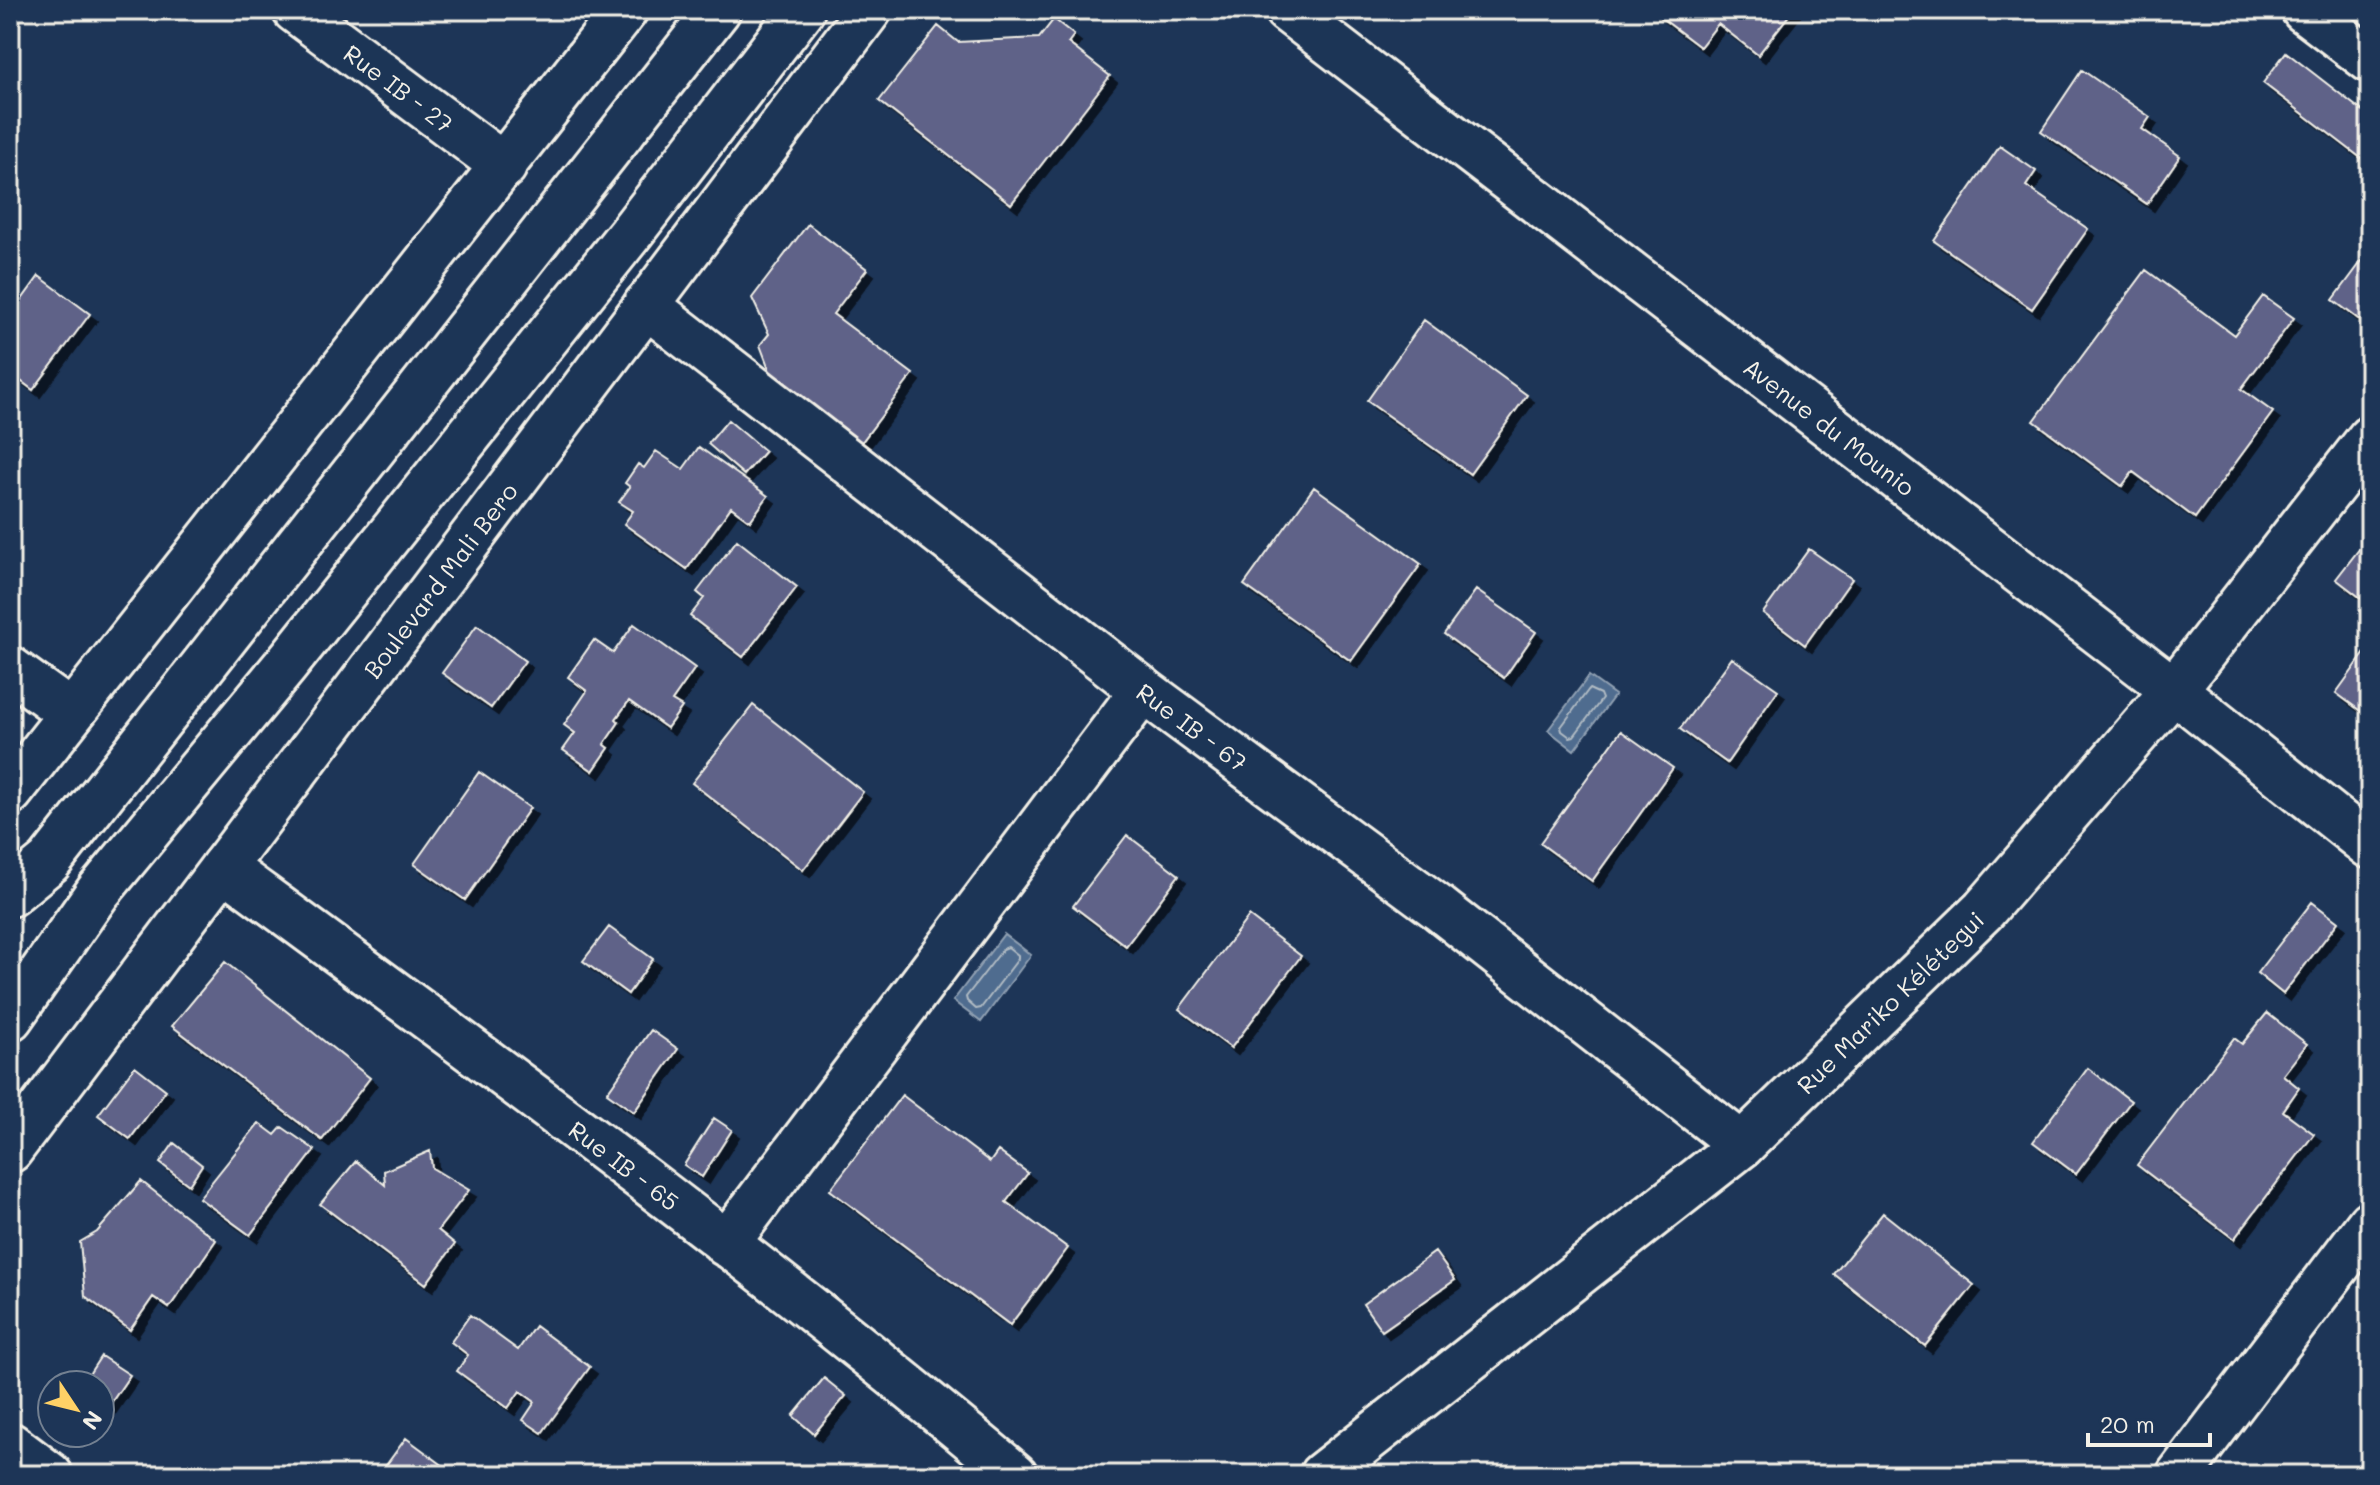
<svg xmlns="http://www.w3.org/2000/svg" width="2380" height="1485" font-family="Mali,sans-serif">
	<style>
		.water { fill: #4f6c8f; stroke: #91a1b3; stroke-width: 2 }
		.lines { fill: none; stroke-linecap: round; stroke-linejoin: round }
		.shore { stroke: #b2bcc4; stroke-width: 2 }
		.building { fill: #5e6288; stroke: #f4f1e8; stroke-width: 2; filter: url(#shadow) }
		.minor-casing { stroke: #f4f1e8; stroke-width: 50 }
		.major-casing { stroke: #f4f1e8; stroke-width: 50 }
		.minor { stroke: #1d3557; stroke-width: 44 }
		.major { stroke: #1d3557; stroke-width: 44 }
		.labels { text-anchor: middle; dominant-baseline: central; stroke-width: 7; stroke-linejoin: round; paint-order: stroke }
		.street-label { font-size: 24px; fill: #f4f1e8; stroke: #1d3557 }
	</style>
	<defs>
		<filter id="shadow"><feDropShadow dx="7" dy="7" stdDeviation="0" flood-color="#0009"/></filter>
	</defs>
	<rect width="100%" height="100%" fill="#1d3557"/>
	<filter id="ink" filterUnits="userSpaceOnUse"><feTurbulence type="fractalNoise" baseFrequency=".0125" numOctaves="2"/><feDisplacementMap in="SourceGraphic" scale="16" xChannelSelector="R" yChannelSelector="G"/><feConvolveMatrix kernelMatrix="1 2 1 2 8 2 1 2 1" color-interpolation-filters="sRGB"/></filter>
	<g filter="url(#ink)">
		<!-- water -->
		<path class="water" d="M1589,676l26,19 -41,55 -26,-20z
			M1004,934l27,21 -50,67 -28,-21z"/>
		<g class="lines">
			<!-- shore -->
			<path class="shore" d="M1589,689l11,5 2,5 -28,37 -4,1 -8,-6 -1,-4z
				M1008,947l10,8v4l-37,49 -5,1 -9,-8 -1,-4 37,-48z"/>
		</g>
		<!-- building -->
		<path class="building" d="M1651,10h142l-35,45 -40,-31 -18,23z
			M1054,19l20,16 -6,8 42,33 -99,128 -132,-103 59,-75 20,16 81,-4z
			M2286,52l84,65v48l-107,-82z
			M2082,70l68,47 -8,12 38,27 -33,48 -106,-73z
			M2000,146l36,25 -10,15 62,43 -56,80 -98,-68z
			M808,224l59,45 -34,45 80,60 -52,69 -90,-69 -11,-29 9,-11 -17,-36z
			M2370,250v59l-9,12 -28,-21z
			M2146,270l88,65 29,-39 31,22 -53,71 32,23 -78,106 -62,-46 -11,14 -88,-65z
			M39,276l51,38 -57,76 -23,-17v-57z
			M1424,320l103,75 -57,79 -103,-73z
			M728,420l37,31 -21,24 -36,-31z
			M699,447l69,49 -18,25 -19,-14 -44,62 -63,-45 9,-13 -14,-9 11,-15 -5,-4 13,-19 6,4 12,-17 27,18z
			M1314,487l107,77 -70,97 -107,-76z
			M737,540l60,47 -54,70 -53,-41 14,-18 -7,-6z
			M2364,543l6,5v57l-34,-26z
			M1809,549l43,30 -47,66 -42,-32z
			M1476,590l60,42 -32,46 -60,-44z
			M634,624l61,44 -23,33 10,6 -15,21 -38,-27 -13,18 3,3 -15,22 5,4 -16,23 -30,-21 12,-17 -11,-8 23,-34 -19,-14 26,-37 19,13z
			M477,625l48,36 -34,47 -49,-35z
			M2367,650l3,2v66l-34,-25z
			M1732,658l46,32 -51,73 -47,-34z
			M753,705l110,87 -60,78 -111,-87z
			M1621,731l52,37 -81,113 -52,-38z
			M479,772l51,36 -65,92 -51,-36z
			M1127,835l52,40 -53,71 -53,-40z
			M2312,902l26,20 -55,72 -26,-21z
			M1249,916l52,40 -70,92 -52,-39z
			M609,927l44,32 -25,35 -45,-33z
			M225,962l145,116 -48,62 -150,-114z
			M2267,1013l40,31 -24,31 16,13 -16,23 31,23 -80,105 -97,-74 97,-127 8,6z
			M651,1030l27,19 -44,63 -27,-19z
			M135,1066l31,24 -36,49 -32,-24z
			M2088,1068l43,33 -55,73 -43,-32z
			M902,1095l88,67 8,-11 30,22 -22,29 62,46 -58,77 -180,-135z
			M714,1118l18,12 -30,47 -18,-12z
			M259,1123l16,12 7,-8 33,23 -65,85 -51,-37z
			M174,1143l28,22 -13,20 -29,-22z
			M430,1151l2,17 37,22 -31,40 17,14 -29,40 -106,-80 36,-43 29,24 -1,-14z
			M141,1181l75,59 -47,68 -16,-11 -23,33 -45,-34 -5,-54 17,-10z
			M1883,1213l91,72 -49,61 -91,-72z
			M1435,1252l20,28 -73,51 -19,-27z
			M470,1315l48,35 17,-24 55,41 -48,66 -19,-13 12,-18 -15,-11 -12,17 -51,-37 11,-16 -17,-13z
			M101,1356l29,19 -30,44v-34h-18z
			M824,1378l22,18 -32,38 -21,-18z
			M406,1438l50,37h-77z"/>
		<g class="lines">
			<defs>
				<g id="minor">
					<path id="s1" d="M295,10l209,156"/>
					<path id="s2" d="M1287,10l887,680 196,156"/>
					<path d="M2304,10l66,50"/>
					<path id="s3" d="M646,305l497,385 297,219 302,236"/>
					<path d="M10,669l61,44"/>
					<path d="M10,792l615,-782"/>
					<path id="s4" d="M223,867c268,197 538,394 792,608"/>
					<path id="s5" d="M10,1150l859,-1140"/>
					<path d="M726,1244l417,-554"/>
					<path d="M10,1445l40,30"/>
					<path id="s6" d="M1322,1475l420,-330 242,-235 190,-220 196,-252"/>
					<path d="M2179,1475l191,-252"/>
				</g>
				<path id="major" d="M10,894l39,-32 669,-852
					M10,1018l88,-126 187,-226 348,-436 169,-220"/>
			</defs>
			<!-- minor casing -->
			<use href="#minor" class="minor-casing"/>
			<!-- major casing -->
			<use href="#major" class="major-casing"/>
			<!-- minor -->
			<use href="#minor" class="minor"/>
			<!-- major -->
			<use href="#major" class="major"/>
		</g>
	</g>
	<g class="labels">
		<!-- street labels -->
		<g class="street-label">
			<text stroke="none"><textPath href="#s1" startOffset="130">Rue IB - 27</textPath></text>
			<text stroke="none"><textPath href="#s2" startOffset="684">Avenue du Mounio</textPath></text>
			<text stroke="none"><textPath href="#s5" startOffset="714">Boulevard Mali Bero</textPath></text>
			<text stroke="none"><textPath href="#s3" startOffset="690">Rue IB - 67</textPath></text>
			<text stroke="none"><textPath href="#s6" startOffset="740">Rue Mariko Kélétegui</textPath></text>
			<text stroke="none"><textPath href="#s4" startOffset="500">Rue IB - 65</textPath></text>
		</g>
	</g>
	<!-- margin -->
	<rect width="2380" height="1485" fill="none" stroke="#1d3557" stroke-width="40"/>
	<rect x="20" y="20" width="2340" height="1445" fill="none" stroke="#f4f1e8" stroke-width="3" filter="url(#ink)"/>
	<!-- north arrow -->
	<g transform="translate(76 1409) rotate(125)"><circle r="38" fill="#1d3557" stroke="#738091" stroke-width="2"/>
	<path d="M0-6L14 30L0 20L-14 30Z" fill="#ffd166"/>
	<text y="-12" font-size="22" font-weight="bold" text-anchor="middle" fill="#f4f1e8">N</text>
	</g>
	<!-- scale -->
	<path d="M2088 1433v12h122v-12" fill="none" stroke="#f4f1e8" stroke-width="4"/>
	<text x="2100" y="1433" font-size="24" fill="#f4f1e8" stroke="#1d3557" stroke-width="6" paint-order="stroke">20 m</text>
</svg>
